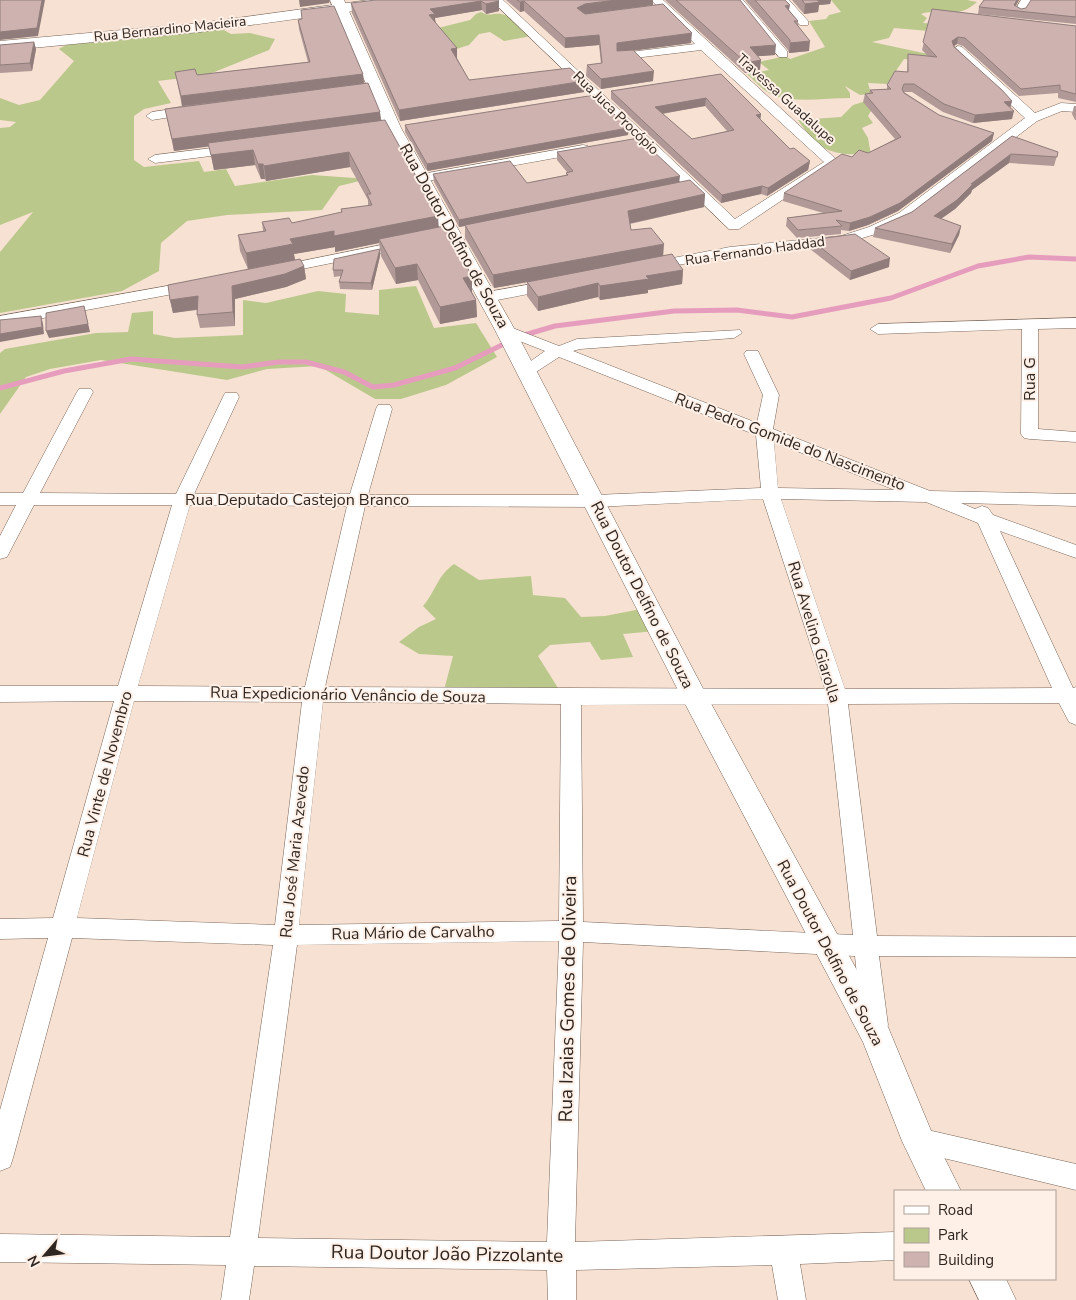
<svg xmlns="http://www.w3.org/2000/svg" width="1076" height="1300" font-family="'Nunito Sans',sans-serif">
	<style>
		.green { fill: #bbc88c }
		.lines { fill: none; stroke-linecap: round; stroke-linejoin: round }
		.stream { stroke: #e69dbd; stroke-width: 5 }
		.minor-casing { stroke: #786559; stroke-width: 1 }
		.tertiary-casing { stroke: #786559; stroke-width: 1 }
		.secondary-casing { stroke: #786559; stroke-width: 1 }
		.minor { fill: #fff; fill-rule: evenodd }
		.tertiary { fill: #fff; fill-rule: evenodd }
		.secondary { fill: #fff; fill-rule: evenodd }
		.wall { fill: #b09997; fill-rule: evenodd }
		.shaded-wall { fill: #907d7b }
		.building { fill: #cdb2b0; stroke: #907d7b; fill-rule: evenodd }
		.labels { text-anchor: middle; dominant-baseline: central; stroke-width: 4; stroke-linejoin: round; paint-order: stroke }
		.far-street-label { font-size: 14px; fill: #2f2621; stroke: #fef0e7 }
		.street-label { font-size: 16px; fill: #2f2621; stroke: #fef0e7 }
		.near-street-label { font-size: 19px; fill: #2f2621; stroke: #fef0e7 }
	</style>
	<rect width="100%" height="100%" fill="#f7e1d2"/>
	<!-- green -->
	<path class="green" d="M831,0h136l10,2c-21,19 -33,5 -56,12l6,4 -4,5 15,1 -9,7 -35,-3 -5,10 -17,4 56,12 -1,7 -23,-2 -17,25 -19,-1 2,7 9,3 -19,2 -15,-9 5,7v5c-23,0 -53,5 -75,-2 -11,-4 -19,-14 -28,-22l22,-4 -10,-8 27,-6 4,3 35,-12 -16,-26 17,-2 3,-4 12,-3z
		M481,12c8,5 12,1 20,2 12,2 23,15 31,22l-28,5 -14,-9 -11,2 -10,11 -22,7 -9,-24 32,-8 6,-6z
		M222,29l9,5 19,-1 25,6 -6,11 -62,25 -49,6 13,22 -27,6 -10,7v44l10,7 55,-6 5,11 22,-3 9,17 77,-11 56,4 -29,7 -17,24 -95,5 -40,6 -26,22 -2,28 -37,20 -122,22v-61l33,-40 -33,13v-97l10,-1 6,-5 -16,-2v-22l19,7 21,-5 34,-39 -15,-12 7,-4z
		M866,101l8,5 -6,10 5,7 -11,5 6,10 3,17c-40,-1 -50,-1 -73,-35l43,-3 12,-12z
		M416,286l18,42 42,-5 21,34 -51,28 -45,14h-26l-56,-33 -52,3 -40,11 -126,-20 -51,9 -24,8 -26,37v-61l5,-4 91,-16 32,-1 4,-19 21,-2v23l22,4 68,-3v-35l23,3 52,-12 28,3 -1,18 34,3v-25z
		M454,564l25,16 52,-4 2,19 32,3 16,19 24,-1 41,-8 10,23 -33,3 10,23 -32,3 -11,-18 -40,3 -12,11 20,32 -114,2 9,-34 -34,-2 -20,-12 20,-15 17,-8 -13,-13c13,-15 14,-30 31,-42z"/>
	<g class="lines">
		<!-- stream -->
		<path class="stream" d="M521,336l34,-10 119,-15 63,-1 55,7 99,-19 87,-32 51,-9 47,2
			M0,388l64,-17 67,-12 111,8 37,-5h27l38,10 29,15 21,-2 61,-17 55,-27"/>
		<defs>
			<path id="minor" d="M491,0h12l232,219 89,-57 -123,-112 -83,10v-6l4,-1 73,-9 -44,-44h12l176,162 -100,67h-10z
				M731,0h12l44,51v6h-8z
				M777,0h12l19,21v4h-8z
				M1021,0h12l-9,14 -4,1 -6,-3z
				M958,46l4,1 73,66 26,-10 15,1v8l-14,-1 -25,10 -128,98 -30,14 -37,11 -112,11 -78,15 -5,-1 -2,-3 2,-3 83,-16 111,-11 28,-9 30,-14 126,-95 -71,-65 -2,-3z
				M193,106l4,1 2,3 -2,3 -45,7 -6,-4 6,-4z
				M237,145l5,1 2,3 -2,3 -87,11 -7,-4 7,-4z
				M583,145l5,1 2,3 -2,3 -166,30 -7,-4 7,-4z
				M406,240l7,4 -2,3 -134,27 -7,-4 7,-4z
				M554,280l8,5 -3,3 -72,14 -8,-5 8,-5z
				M195,281l5,2 3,3 -3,3 -200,37v-10z
				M1076,318v10l-38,1v100l38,3v10l-46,-3 -6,-1 -3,-4 1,-105 -144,5 -8,-5 8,-5z
				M505,325l54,21 18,-7 163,-9 2,3 -8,5 -154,11 -7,2 184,72 6,-28 -19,-41 2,-3h12l21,44 -6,34 157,62 146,3v12l-115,-3 14,6 7,-3 6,2 5,7 83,30v13l-76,-27 73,157 3,-1v38l-7,-3 -10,-19 -211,1 29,232 199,1v20l-197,-1 9,69 -4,8 -9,3 -9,-3 -4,-8 -7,-69 -272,-14 -8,300 320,-10v28l-95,4 6,36h-28l-6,-35 -196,5v30h-28l-1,-30 -293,-4 -5,34h-28l5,-35 -226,-3v-28l230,3 43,-292 -201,-7 -59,220 -3,9 -10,4v-61l48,-172 -48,1v-20l53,-1 61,-217 -114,1v-16h118l54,-181h-138l-27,52 -7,2v-23l16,-31h-16v-12h23l54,-101 2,-3h12l2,3 -53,101 136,1 47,-97 2,-4h12l2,4 -45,97h156l26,-85 2,-4h12l2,4 -24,86h227l166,-7 -5,-53 -197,-78 -26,17h-12l-2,-3 2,-3 24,-17 -46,-18 -2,-3zM774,442l121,48 -117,-2zM763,499l62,190 -500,-2 40,-181 230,1zM781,499l145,3 52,21 74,165 -207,1zM190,505l157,1 -42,181 -167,-1zM134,701l168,1 -27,223 -198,-7zM323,702l238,2 -2,217 -260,4zM828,704l25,231 -270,-13 -2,-217zM559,941l-12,301 -289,-4 39,-293z
				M919,1128l157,36v26l-166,-40 -4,-9 4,-9z"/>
			<path id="tertiary" d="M330,0h14l57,128 114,202 193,368 180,329 44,106 29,58h-35l-24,-50 -39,-99 -181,-344 -187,-368 -110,-202z
				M969,1279h37l10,21h-37z"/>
			<path id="secondary" d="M369,0h37l-8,5 -198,27 -200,19v-10l200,-18z"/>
		</defs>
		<!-- minor casing -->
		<use href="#minor" class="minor-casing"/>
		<!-- tertiary casing -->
		<use href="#tertiary" class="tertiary-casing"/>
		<!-- secondary casing -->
		<use href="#secondary" class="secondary-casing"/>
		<!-- minor -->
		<use href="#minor" class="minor"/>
		<!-- tertiary -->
		<use href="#tertiary" class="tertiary"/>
		<!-- secondary -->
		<use href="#secondary" class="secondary"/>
	</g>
	<!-- wall -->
	<path class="wall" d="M498,0l1,11 -13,3 -4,-4 -47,8v5l22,25v10l12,22 115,12 -184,29 -48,-108 -1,-10z
		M506,0h147v5l-61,8 99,30 -57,7 19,31 -52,8 -15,-13 1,-11 14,-1 -2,-19 -34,3 -41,-37 -4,1z
		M665,0h75l35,55 -17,1 2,14 -15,3z
		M745,0h40l4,10 9,11v4l11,26 -20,2 -1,-3z
		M792,0h39l-1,4 -11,1 -1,7 -14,2z
		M984,0h35l-3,6 5,3 55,-9v24l-98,-10 1,-7z
		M932,9l144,17v76l-18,-4v-5l-39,3 -56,-50 -6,-2 -3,2 58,55 -2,6 2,12 -39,4 -30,-11 -31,-20h-8l35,23 55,18 -2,8 -94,70 -30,14 -19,6 -8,-1v4l-44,4 -11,-12 1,-8 36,-5 -40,-12 1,-8 68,-36 16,-4 27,-14 -32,-37 2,-8h4l1,-4 17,-1v-4l20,-13 1,-18 20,2 -6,-6z
		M298,20l65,54 1,10 16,28 1,8 58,107 37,73 1,17 -37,7 -22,-44 -22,4 -15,-28 -2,-13 -44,9v-5l-41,7 1,6 9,6 2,13 -20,8 -51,12v27l-35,2 -3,-13v-5l-24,3 -3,-13 78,-31 -8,-18 -2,-16 25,-4 -1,-9 30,1 49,-10v-4l27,-3v-6l-18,-33 -84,14 -1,-2h-4l-6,-14 -41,5 -5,-24 -35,5 -9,-42 17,-3 -7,-34 22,3 111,-13 -9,-33z
		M34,42l2,7 -4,22 -32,2v-28z
		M721,74l40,40 -1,5 30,30 20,12 -2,9 -41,26 -6,-2 -40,9 -110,-104v-8zM705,106l22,25 -35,8 -30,-25z
		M1074,106h2v14h-1l-3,-6z
		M405,125l223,10 -201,36 -22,-39z
		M1012,136l46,16 -4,14 -45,-3 -37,27 -1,3 -16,16 -14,10 20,7 -2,9 -9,18 -77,-16 2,-9 37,-16z
		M557,152l122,30 26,12 -1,13 -74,17 1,6 32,26 20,14 -1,14 -34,6v3l-48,7 -2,-3 -60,14 -11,-15v-14l-33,6 -29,-50v-12l-6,1 -25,-45 -1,-8 94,9 39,-8v-2l1,-1 -10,-12z
		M811,240l78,27 -39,13 -40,-31z
		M380,256l-8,34 -32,-1 -1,-7 2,-6 -7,1 -1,-7z"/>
	<!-- shaded-wall -->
	<path class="shaded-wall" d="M42,0h3l-7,36 -38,4v-8z
		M299,0h31l-1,3 -29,4z
		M616,0h37v5l-68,9 -8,-6 8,-4z
		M813,0h18l-1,4 -11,1 -1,7 -14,2 1,-10z
		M1017,0h2l-6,10 1,-5z
		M481,1l1,9 -47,8 1,6 -7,-9 1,-6z
		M499,1v10l-13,3v-10z
		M524,1v10l-4,1v-10z
		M790,5l-2,10 -3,-9z
		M692,33l-1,10 -74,10v-10z
		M599,35v10l-34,3v-10z
		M958,37l-1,7 -6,4 1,-7z
		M810,41l-1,10 -20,2 1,-10z
		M34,42l2,7 -4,22 -2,-8z
		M776,45l-1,10 -26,2 1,-10z
		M457,48v10l-6,1v-10z
		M761,60l-1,10 -15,3 1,-10z
		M654,71l-1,10 -52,8v-10z
		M363,74l1,10 -182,22 -1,-10z
		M584,81v11l-184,29 -1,-11z
		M706,98l-1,8 -51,9 1,-8z
		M1012,101l-2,8 -6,-7z
		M1014,111l-2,8 -39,4 2,-8z
		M380,112l1,12 -207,27 -2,-12z
		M761,114l-1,8 -4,-7z
		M628,128v7l-201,36v-7z
		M994,133l-2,8 -94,70 -30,14 -19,6 1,-8z
		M253,150l2,15 -41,5 -3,-15z
		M349,152l1,15 -84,14 -2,-15z
		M1011,154l-2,9 -37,27 -1,3 -16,16 -23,16 2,-9 37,-32z
		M810,161l-2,9 -41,26 1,-8z
		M258,164h5l2,15h-4z
		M680,176l-1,8 -220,43v-7z
		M762,186l-1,8 -40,9 1,-8z
		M705,194l-1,13 -77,17 1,-13z
		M438,216l1,15 -60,8v4l-44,9v-5l-41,7 1,6 -47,9 -2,-16 44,-14 44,-8z
		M961,226l-2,9 -9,18 2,-9z
		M664,244l-1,14 -169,30 -1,-13z
		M380,249v7l-8,34 -1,-7z
		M890,258l-1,9 -39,13 1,-9z
		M417,264l1,16 -22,4 -1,-16z
		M304,266l2,13 -20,8 -51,12v27l-2,-14 -1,-26z
		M683,270l-1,14 -34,6v3l-48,7v-14l46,-10z
		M472,276v17l-8,1 -1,-16z
		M598,283v14l-60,14v-14z
		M198,296l2,13 -27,4 -3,-13z
		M476,300l1,17 -37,7v-17z
		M84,306l6,26 -41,6 -3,-7z
		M41,316l2,8 1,10 -44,8v-8z"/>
	<!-- building -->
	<path class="building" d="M0,0h42l-5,28 -37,4z
		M376,0h122l1,1 -13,3 -5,-3 -51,8 5,5 -6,1 28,33 -6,1 18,31 101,-12 14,13 -185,29 -48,-107z
		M517,0h99l-31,4 -8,4 8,6 78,-10 29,29 -75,10v8l16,-1 21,21 -53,8 -14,-14 15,-2 -3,-28 -34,3 -41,-37 -4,1z
		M676,0h64l36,45 -26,2 11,13 -15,3z
		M755,0h30l5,5 -5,1 13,15h-4l16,20 -20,2v-3z
		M802,0h15l3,2 -15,2z
		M984,0h33l-3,5 7,4 5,-1 5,-8h45v17l-97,-10z
		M334,6l29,68 -182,22 -6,-24 20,-3 2,6 113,-13 -12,-42 4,-1 -1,-9z
		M932,9l144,17v68l-16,-4v-5l-39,4 -56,-51 -7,-1 -6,4 2,6 48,43 10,11 -8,1 10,9 -39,4 -31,-11 -30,-20h-10l-2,5 2,4 35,22 55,18 -94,70 -30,14 -20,6 -14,-3 6,6 -44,4 -11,-12 55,-7 -58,-18 58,-39 10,3 7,-7 9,3 33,-16 -36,-43 8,-1 -3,-3 21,-1 -4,-4 8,-14 13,1v-18l29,3 -14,-15z
		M34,42l-4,21 -30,2v-20z
		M721,74l40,40 -5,1 34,34 4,-1 16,13 -42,27 -6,-2 -40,9 -111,-104zM706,98l28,32 -42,9 -37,-32z
		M368,83l12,29 -208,27 -7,-30z
		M595,95l33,33 -201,36 -22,-39z
		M385,120l53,96 -104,20v-5l-44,8 3,5 -47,9 -8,-18 28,-4 -4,-9 27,-4 3,5 50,-11 -1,-3 31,-4 -5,-11h4l-22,-42 -85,14 -1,-2h-5l-5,-14 -42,5 -3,-12z
		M1012,136l46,16 -1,5 -46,-3 -40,30h2l-16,16 -23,16 27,10 -9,18 -77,-16 37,-16z
		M639,138l41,38 -221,44 -26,-46 77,-13 17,22 41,-8 -2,-2 7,-2 -16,-19z
		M690,180l15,14 -77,17 3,19 20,-2 13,16 -171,31 -28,-50z
		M444,226l28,50 -9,2 13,22 -36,7 -23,-43 -22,4 -16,-29z
		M855,234l35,24 -39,13 -40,-31z
		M380,249l-9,34 -32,-1 4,-12h-10l1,-11z
		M672,254l11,16 -37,6 3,3 -49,7 -2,-3 -60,14 -11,-15z
		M300,259l4,7 -19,8 -53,12 1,26 -36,3 1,-19 -28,4 -2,-15z
		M84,306l4,18 -42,7v-18z
		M41,316l1,11 -42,7v-14z"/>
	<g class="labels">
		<!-- far-street labels -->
		<g class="far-street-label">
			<text transform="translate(170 29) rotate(-6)">Rua Bernardino Macieira</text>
			<text transform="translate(786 99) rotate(42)">Travessa Guadalupe</text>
			<text transform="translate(616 113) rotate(44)">Rua Juca Procópio</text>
			<text transform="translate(755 251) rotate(-8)">Rua Fernando Haddad</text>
		</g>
		<!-- street labels -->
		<g class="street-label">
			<text transform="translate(454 236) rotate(61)">Rua Doutor Delfino de Souza</text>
			<text transform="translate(1030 379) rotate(-90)">Rua G</text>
			<text transform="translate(790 442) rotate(21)">Rua Pedro Gomide do Nascimento</text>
			<text x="297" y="500">Rua Deputado Castejon Branco</text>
			<text transform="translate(642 595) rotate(63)">Rua Doutor Delfino de Souza</text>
			<text transform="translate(814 632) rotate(73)">Rua Avelino Giarolla</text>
			<text transform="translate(348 695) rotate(1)">Rua Expedicionário Venâncio de Souza</text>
			<text transform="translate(105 774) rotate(-75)">Rua Vinte de Novembro</text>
			<text transform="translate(295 852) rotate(-84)">Rua José Maria Azevedo</text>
			<text transform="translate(413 933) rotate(-1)">Rua Mário de Carvalho</text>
			<text transform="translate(830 953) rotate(62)">Rua Doutor Delfino de Souza</text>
		</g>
		<!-- near-street labels -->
		<g class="near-street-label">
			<text transform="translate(568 999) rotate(-89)">Rua Izaias Gomes de Oliveira</text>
			<text transform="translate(447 1254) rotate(1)">Rua Doutor João Pizzolante</text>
		</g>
	</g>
	<!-- legend -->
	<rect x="894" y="1190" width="162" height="90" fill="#fef0e7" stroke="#ab9f98"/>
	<rect x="904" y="1206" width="25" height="8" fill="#ffffff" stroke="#ab9f98"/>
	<text x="938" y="1215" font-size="15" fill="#2f2621">Road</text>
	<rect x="904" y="1228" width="25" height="15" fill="#bbc88c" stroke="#ab9f98"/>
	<text x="938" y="1240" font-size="15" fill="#2f2621">Park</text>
	<rect x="904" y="1252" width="25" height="15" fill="#cdb2b0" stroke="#ab9f98"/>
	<text x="938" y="1265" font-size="15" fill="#2f2621">Building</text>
	<!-- north arrow -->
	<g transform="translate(45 1255) rotate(242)" stroke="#fef0e7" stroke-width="4" paint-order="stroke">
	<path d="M0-4L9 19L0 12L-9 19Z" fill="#2f2621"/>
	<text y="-8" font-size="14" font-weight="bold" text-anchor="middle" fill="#2f2621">N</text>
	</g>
</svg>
